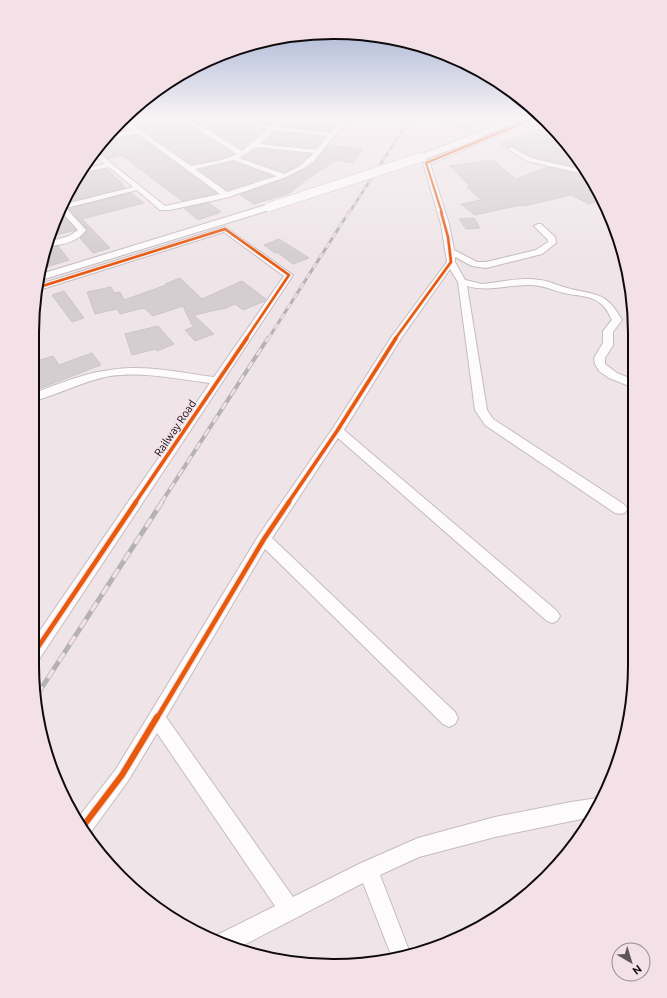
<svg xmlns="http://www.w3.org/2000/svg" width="667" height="998" font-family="Ubuntu,sans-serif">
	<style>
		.building { fill: #d5ced0; stroke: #cdc6c8 }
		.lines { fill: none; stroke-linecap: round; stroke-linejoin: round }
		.street-casing { stroke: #c4bcbe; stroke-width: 2 }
		.secondary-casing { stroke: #c4bcbe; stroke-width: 2 }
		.street { fill: #fdfbfc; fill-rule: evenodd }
		.secondary { fill: #fdfbfc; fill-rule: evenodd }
		.rail-far3-casing { stroke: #b4b2b2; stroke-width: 2.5 }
		.rail-far2-casing { stroke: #b4b2b2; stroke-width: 3 }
		.rail-far1-casing { stroke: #b4b2b2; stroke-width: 4 }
		.rail-casing { stroke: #b4b2b2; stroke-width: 5 }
		.rail-far3 { stroke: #f3e1e7; stroke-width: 1.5; stroke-dasharray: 4.5; stroke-linecap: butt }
		.rail-far2 { stroke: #f3e1e7; stroke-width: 2; stroke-dasharray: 6; stroke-linecap: butt }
		.rail-far1 { stroke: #f3e1e7; stroke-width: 2.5; stroke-dasharray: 8; stroke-linecap: butt }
		.rail { stroke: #f3e1e7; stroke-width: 3.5; stroke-dasharray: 10; stroke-linecap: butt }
		.secondary-bridge-casing { stroke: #c4bcbe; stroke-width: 10; stroke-linecap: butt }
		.secondary-bridge { stroke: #fdfbfc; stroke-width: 9 }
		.cycleway-far4-casing { stroke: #f3e1e7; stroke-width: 3.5 }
		.cycleway-far3-casing { stroke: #f3e1e7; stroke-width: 4 }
		.cycleway-far2-casing { stroke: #f3e1e7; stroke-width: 5.5 }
		.cycleway-far1-casing { stroke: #f3e1e7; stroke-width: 7 }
		.cycleway-casing { stroke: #f3e1e7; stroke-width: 8 }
		.cycleway-far4 { stroke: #e8590c; stroke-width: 2 }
		.cycleway-far3 { stroke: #e8590c; stroke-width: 2.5 }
		.cycleway-far2 { stroke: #e8590c; stroke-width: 3.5 }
		.cycleway-far1 { stroke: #e8590c; stroke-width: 4.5 }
		.cycleway { stroke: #e8590c; stroke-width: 6 }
		.labels { text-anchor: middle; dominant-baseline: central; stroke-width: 3; stroke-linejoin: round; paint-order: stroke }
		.street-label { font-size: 11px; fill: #0f0a0c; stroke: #f3e1e7 }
		.rim { fill: none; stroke: #0f0a0c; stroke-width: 2 }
	</style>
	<rect width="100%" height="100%" fill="#efe5e8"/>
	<!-- building -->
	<path class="building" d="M126,117h52l56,37 -12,5 -31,5 -66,-46z
		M188,117h53l23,13 -22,19z
		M252,117h25l-7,8z
		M286,117h16l37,4 -9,10 -50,-5z
		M456,117h43v2l-36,12 -21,-9z
		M120,122l10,7 -23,6z
		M544,128l5,2 4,-1 20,21 12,19 -53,-12 -20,-11 -4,1v2l-5,-2h4l-7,-3z
		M275,132l50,5 -9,11 -53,-5z
		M137,135l79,58 -34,8 -60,-46 -14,4 -11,-9 5,-8z
		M329,145l33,4 -9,14 -17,-3 -27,18h-1l-18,15 -36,11 -14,-9 46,-17 19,-9 10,-7z
		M256,149l55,5 -12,11 -15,7 -42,-14z
		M493,160l23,19 32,-12 41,9 14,23 -14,5 -18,-9 -47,11 -3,-1 -46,10 -14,-11 20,-4 -14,-13 3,-1 -20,-20z
		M233,162l39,14 -45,14 -28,-20z
		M106,169l17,15 -2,1 4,3 -63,15 18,-29z
		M131,193l13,10 -62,16 28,29 -17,5 -13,-15 7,-7v-2l-18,-20z
		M209,203l12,9 -23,8 -14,-12z
		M60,212l16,18 -24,6 5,-14z
		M474,218l6,10 -14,1 -7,-10z
		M279,239l30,19 -16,6 -16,-12 -2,1 -11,-8z
		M58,246l11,14 -26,8 6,-21z
		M180,278l22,21 40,-18 24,18 -1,2 -22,9 -8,-6 -9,4 -32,7 20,19 -19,7 -10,-11 8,-3 -10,-21 -30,10 -9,-8 -24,6 -3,-5 -22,5 -8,-22 24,-5 3,6 6,-1 4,8 42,-15 -1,-1z
		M64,291l20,27 -12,4 -20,-27z
		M158,326l16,18 -17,7 -1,-2 -24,6 -7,-21z
		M92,353l9,12 -65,25 -2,-5v-23l19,-6 6,9z"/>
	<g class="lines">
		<defs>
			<path id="street" d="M179,117h7l56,34 25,-21 -25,-13h7l21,10 9,-10h6l-8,10 54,6 13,-16h6l-36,44 -10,7 -18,9 -57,20 -59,13h-10l-23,-20 -71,18 20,22c-8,12 -24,15 -37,16l2,-5 18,-5 9,-6 -18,-20 2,-5 71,-18 -24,-20 -28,6 3,-4 21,-5 -12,-9 3,-4 69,55 55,-12 -83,-61 -34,8 2,-4 28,-7 -12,-9 3,-2 67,47 31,-6 15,-6zM274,130l54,6 -11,14 -57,-6zM256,147l58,6 -14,13 -16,8 -45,-16zM233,160l44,16 -50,16 -32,-23z
				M532,117h8l-110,47 19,60 5,26 23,12h9l50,-12 12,-8v-2l-14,-14 4,-2h3l14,13 1,6 -14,11 -56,14 -14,-2 -17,-9v5l10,18 17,4c19,-2 39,-7 58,-4 10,1 18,6 27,8 29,8 38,2 55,32l-9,12v13l-8,13v6l12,9 17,7v8l-25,-10 -10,-7 -4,-7 -1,-6 9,-15v-12l9,-11c-3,-6 -6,-13 -12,-17 -10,-8 -24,-7 -36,-10 -12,-3 -23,-9 -36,-8 -21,0 -40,7 -61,1l20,124 6,9 132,86 2,4 -2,4 -5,1 -5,-1 -130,-88 -10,-15 -17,-128 -8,-13 -48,68 -58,93 213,181 3,5 -3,5 -5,2 -5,-2 -209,-183 -66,100 183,174 3,6 -3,6 -6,3 -6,-3 -178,-175 -99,168 127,180 68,-34 57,-25 77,-21 76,-15 27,-4 5,2 -12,17 -96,20 -76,20 -39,18 30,78 -17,7 -30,-77 -125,65 -20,-5 -4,-2 1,-5 60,-30 -118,-173 -29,48 -40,55 -5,-4 -6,-13 39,-50 143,-234 74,-107 59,-92 55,-74 -6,-38 -18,-61z
				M511,147l20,11 55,13 2,4 -61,-14 -18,-11v-2z
				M225,227l68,48 -255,386 -6,3v-22l178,-259c-33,-4 -67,-12 -100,-7 -27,5 -50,18 -76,25v-8c25,-9 50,-20 76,-23 35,-6 70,3 104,7l70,-101 -60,-44 -188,59 1,-6z"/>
			<path id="secondary" d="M514,117h10l-51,24 -48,18 -3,1 -5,-3 2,-2 48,-18z
				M269,204l5,3 -1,2 -235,72 3,-7z"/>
		</defs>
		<!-- street casing -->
		<use href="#street" class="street-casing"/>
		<!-- secondary casing -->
		<use href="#secondary" class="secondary-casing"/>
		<!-- street -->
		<use href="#street" class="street"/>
		<!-- secondary -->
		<use href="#secondary" class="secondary"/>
		<defs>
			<path id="rail-far3" d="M349,213l62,-96"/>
			<path id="rail-far2" d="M268,339l81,-127"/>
			<path id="rail-far1" d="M161,503l107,-165"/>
			<path id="rail" d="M37,695l125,-193"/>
		</defs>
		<!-- rail-far3 casing -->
		<use href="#rail-far3" class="rail-far3-casing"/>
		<!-- rail-far2 casing -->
		<use href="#rail-far2" class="rail-far2-casing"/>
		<!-- rail-far1 casing -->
		<use href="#rail-far1" class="rail-far1-casing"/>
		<!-- rail casing -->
		<use href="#rail" class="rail-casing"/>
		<!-- rail-far3 -->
		<use href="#rail-far3" class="rail-far3"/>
		<!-- rail-far2 -->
		<use href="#rail-far2" class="rail-far2"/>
		<!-- rail-far1 -->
		<use href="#rail-far1" class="rail-far1"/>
		<!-- rail -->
		<use href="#rail" class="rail"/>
		<defs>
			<path id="secondary-bridge" d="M269,207l153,-50"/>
		</defs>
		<!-- secondary-bridge casing -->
		<use href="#secondary-bridge" class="secondary-bridge-casing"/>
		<!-- secondary-bridge -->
		<use href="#secondary-bridge" class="secondary-bridge"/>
		<defs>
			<path id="cycleway-far4" d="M442,213l-16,-50 111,-46"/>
			<path id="cycleway-far3" d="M36,288l189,-59 64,46 -43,64
				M395,339l56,-77 -3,-25 -7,-25"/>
			<path id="cycleway-far2" d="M135,503l112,-165
				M288,503l49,-72 59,-93"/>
			<path id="cycleway-far1" d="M32,656l104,-154
				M157,718l107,-179 25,-37"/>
			<path id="cycleway" d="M81,829l41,-54 35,-58"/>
		</defs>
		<!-- cycleway-far4 casing -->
		<use href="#cycleway-far4" class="cycleway-far4-casing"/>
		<!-- cycleway-far3 casing -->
		<use href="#cycleway-far3" class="cycleway-far3-casing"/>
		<!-- cycleway-far2 casing -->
		<use href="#cycleway-far2" class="cycleway-far2-casing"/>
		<!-- cycleway-far1 casing -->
		<use href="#cycleway-far1" class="cycleway-far1-casing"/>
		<!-- cycleway casing -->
		<use href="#cycleway" class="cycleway-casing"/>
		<!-- cycleway-far4 -->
		<use href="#cycleway-far4" class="cycleway-far4"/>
		<!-- cycleway-far3 -->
		<use href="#cycleway-far3" class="cycleway-far3"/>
		<!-- cycleway-far2 -->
		<use href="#cycleway-far2" class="cycleway-far2"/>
		<!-- cycleway-far1 -->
		<use href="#cycleway-far1" class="cycleway-far1"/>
		<!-- cycleway -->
		<use href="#cycleway" class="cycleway"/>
	</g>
	<!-- sky -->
	<linearGradient id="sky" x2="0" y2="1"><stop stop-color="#99a8ce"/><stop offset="0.46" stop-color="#f8f3f5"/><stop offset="1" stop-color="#f8f3f5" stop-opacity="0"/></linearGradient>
	<rect width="667" height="256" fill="url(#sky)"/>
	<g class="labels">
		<!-- street labels -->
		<g class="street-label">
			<text transform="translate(175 428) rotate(-56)">Railway Road</text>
		</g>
	</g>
	<!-- crop -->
	<path d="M0 0H667V998H0ZM333 39H334A294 294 0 0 1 628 333V665A294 294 0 0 1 334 959H333A294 294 0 0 1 39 665V333A294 294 0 0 1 333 39Z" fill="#f3e1e7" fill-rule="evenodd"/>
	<path class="rim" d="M333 39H334A294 294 0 0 1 628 333V665A294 294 0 0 1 334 959H333A294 294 0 0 1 39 665V333A294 294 0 0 1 333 39Z"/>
	<!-- north arrow -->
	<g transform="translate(631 962) rotate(142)"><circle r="19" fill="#f3e1e7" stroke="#988b8f"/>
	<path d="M0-3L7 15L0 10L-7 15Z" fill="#5d5759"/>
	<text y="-6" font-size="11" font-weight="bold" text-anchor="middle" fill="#0f0a0c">N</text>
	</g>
</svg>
